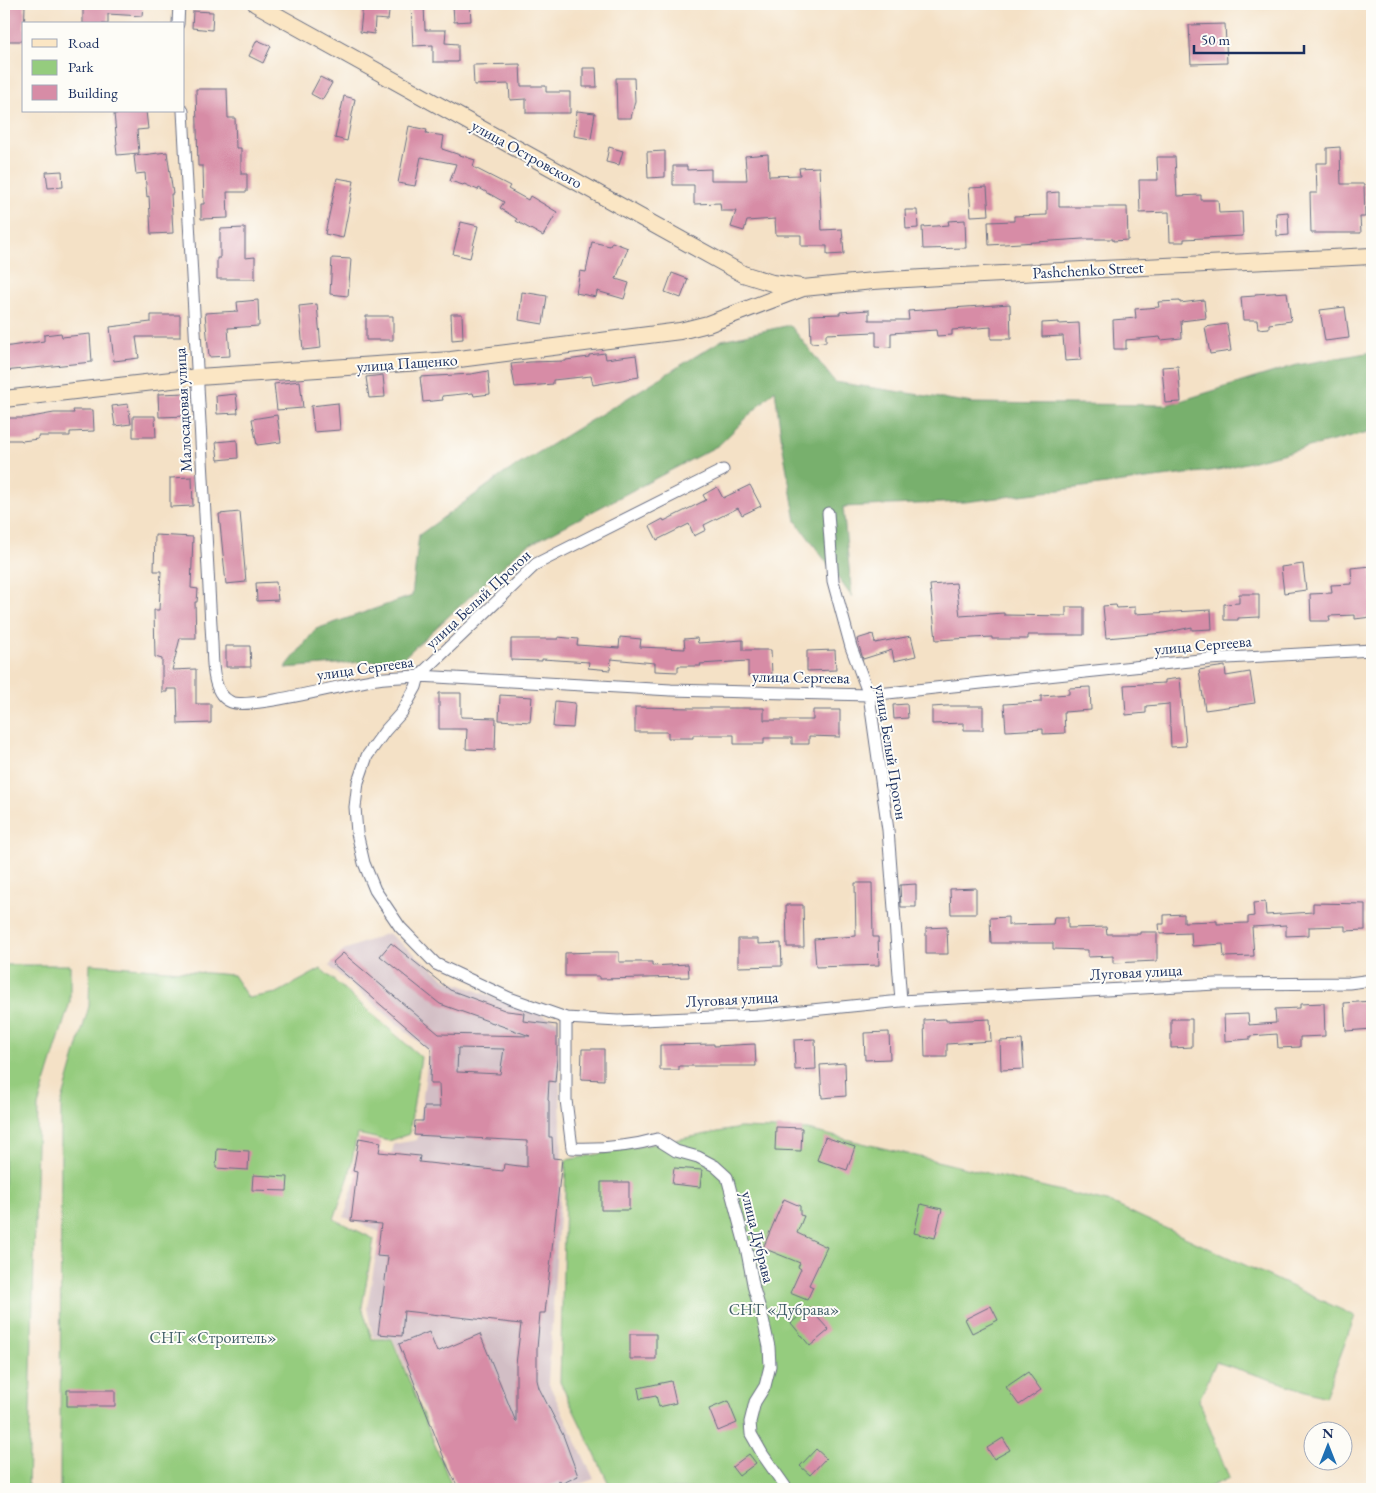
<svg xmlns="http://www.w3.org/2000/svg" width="1376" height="1493" font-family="'EB Garamond',serif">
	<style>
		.industrial { fill: #d2bec5 }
		.green { fill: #95cc7e; stroke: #587e6e }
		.forest { fill: #78b06d; stroke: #4a7066 }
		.building { fill: #d78ca6; fill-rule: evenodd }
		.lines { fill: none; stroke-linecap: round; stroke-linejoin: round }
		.street-casing { stroke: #676d82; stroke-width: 13 }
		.secondary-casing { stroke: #676d82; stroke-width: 18 }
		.street { stroke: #fff; stroke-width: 11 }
		.secondary { stroke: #fbe6c4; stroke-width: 16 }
		.labels { text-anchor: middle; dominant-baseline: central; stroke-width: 4; stroke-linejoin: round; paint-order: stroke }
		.street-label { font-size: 16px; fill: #1b2f5e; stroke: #fdfcf7 }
		.park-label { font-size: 16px; fill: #405e68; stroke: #fdfcf7 }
	</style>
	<rect width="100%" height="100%" fill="#fdfcf7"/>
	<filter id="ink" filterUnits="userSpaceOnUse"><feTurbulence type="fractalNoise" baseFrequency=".02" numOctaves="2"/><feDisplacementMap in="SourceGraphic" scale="10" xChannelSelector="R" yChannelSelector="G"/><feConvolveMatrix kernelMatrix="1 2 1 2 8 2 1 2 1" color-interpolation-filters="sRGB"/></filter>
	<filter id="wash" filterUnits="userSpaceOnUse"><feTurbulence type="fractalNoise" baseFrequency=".0096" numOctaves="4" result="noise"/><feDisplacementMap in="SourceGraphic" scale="20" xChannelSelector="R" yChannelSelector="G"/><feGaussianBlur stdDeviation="1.12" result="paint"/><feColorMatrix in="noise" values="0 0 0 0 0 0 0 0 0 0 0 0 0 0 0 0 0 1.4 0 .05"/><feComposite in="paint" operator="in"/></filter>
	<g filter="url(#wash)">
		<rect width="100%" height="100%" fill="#f4e1c6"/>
		<!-- industrial -->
		<path class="industrial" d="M388,933l59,47 111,41 4,148 -14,213 46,97 -28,10h-108l-65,-151 -20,-1 -6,-29 13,-76 -36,-15 10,-34 30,4 10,-43 23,-4 12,-89 -100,-85 15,-16z"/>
		<!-- green -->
		<path class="green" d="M90,964l143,11 15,23 29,-5 44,-24 100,88 -12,77 -20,7 -32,-7 -8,42 -15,43 40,20 -12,68 10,32h20l61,150h-393l1,-384 28,-99z
			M4,965h66v37l-32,104 -10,383h-24z
			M740,1128l68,2 303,73 244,113 -30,81 -109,-35 -17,38 30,78 -24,11h-603l8,-3 -50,-104 6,-222z"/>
		<!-- forest -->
		<path class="forest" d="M790,325l45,57 138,21 194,2 130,-40 75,-13v79l-154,39 -253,32 -122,5 9,90 -56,-76 -14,-78 -7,-53 -56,55 -196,103 -121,111 -117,9 31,-39 96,-33 7,-61 86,-62 217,-133z"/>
		<g id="blocks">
			<!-- building -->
			<path class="building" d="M8,4h17l-1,37h-16z
				M83,4h60l-1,12 -34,-2v10h-25z
				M363,4h27l-2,16 -13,-1 -1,15 -14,-2z
				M411,4h13l1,26h21l-1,13 13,1v18h-25v-17l-20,1z
				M453,4h17l1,17 -17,1z
				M193,11l20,1 -1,18 -20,-2z
				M1225,24l2,39 -36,1 -2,-39z
				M257,40l14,6 -8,17 -14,-7z
				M520,64l1,22h25v6h24v21h-44v-14l-16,1 -1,-16 -35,1 -1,-20z
				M583,68h13l1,19h-14z
				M320,77l12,6 -10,17 -11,-6z
				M616,78h18l1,23 -4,17h-14z
				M196,89h31l1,29h7l1,30h5v26h6v18h-20l1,26 -27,1v-15h3l-1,-38h-5z
				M344,96l11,3 -8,42 -12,-3z
				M146,111l2,18 -11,1 2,23 -22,2 -1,-11h1l-3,-30z
				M577,111l18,2 -4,26 -17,-3z
				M409,126l18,4 -1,3 18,3 -2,13 33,11 -2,7 37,19 -2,3 20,11 2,-4 27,16 -14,24 -27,-15 1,-2 -17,-11 4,-6 -25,-14 -1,2 -14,-6 -1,1 -13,-4 6,-17 -35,-7 -6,29 -17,-3z
				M609,147l14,4 -4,14 -13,-3z
				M1340,147l1,37h23l1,33h-5l1,16h-50l-1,-40h7l-1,-30h11v-15z
				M665,151v26l-17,1 -1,-26z
				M167,152l6,42h-2l2,39 -22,1 -2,-38 -2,1 -2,-24 -9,1 -2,-18z
				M768,154l1,22 31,-1 -1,-7 20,-1 3,63 20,-1 2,25 -17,1v-9h-26v-11h-25l-1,-16 -28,2 -3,10 -13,-4 5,-16h-15l-1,-8 -26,1v-19h-21v-19h14v4l24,-1v11h36l-2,-24z
				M1157,157h18l2,39 24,-1v5h17l1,13 23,-1 1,24 -59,3v3h-14l-1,-30 -29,1 -1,-33h19z
				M62,171l1,16 -15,1 -2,-16z
				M337,178l17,3 -11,57 -18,-4z
				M987,187l2,28 -18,1 -2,-28z
				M1059,192v15h68l1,33 -15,1v-2h-30l-94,6 -1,-23 26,-1v-5l33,-1v-22z
				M905,210h12l1,18 -12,1z
				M1288,212l1,23 -12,1 -1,-23z
				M965,220l1,28 -43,1 -1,-22 27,-2 -1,-4z
				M461,222l17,4 -8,32 -17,-4z
				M245,228v30l10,-1v22h-38v-21h3v-29z
				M592,242l18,4 2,-4 16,6 -12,31 13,4 -5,16 -27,-8 -1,6 -20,-4 4,-22 6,1z
				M332,258l19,1 -3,37 -18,-2z
				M672,273l16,6 -7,19 -16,-6z
				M522,292l25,4 -4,28 -24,-4z
				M1287,292l4,29 -22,3v4l-11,1 -1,-9h-14l-2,-23 14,-1v-2z
				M258,300l1,26 -31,2 2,28 -21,1 -4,-44 33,-2 -1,-9z
				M1204,300l2,18 -25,3 1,17 -21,2 -1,-3 -34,3v9h-12l-1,-29 23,-2 -1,-9 24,-2 -1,-5 22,-1v2z
				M317,304l4,44 -18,2 -4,-44z
				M1010,304l1,35h-20v-12l-39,3v5l-15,1 -1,-6 -45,3v14l-15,-1v-14l-50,2v8l-15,1 -1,-28 30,-1v-2l29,-2v10h40l-1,-9z
				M1345,307l4,31 -24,3 -5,-31z
				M451,314h11l1,25 -11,1z
				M151,315h29v22h-44l3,21 -25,3 -4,-34 41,-5z
				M366,316h27v24h-27z
				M1059,322v2l20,-1 2,37 -16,1 -2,-25 -21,1v-14z
				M1227,324l4,27 -21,3 -5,-27z
				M61,333l1,4 28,-3 2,28 -88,9v-24l40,-6v-6z
				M605,353l1,6 30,-4 3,22 -46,8 -2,-9 -38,4v4l-38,3 -4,-23 19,-2 36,-1v-1l23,-3v-2z
				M1178,366l3,36 -16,1 -3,-36z
				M488,371l2,23 -16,2 -1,-3 -31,3 1,4 -20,2 -3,-25 51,-3z
				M383,375l2,22 -16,1 -3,-21z
				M300,381l3,27 -26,2 -3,-26z
				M187,393v23l-28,1 -1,-23z
				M236,394l2,19 -21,1 -1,-18z
				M338,403l2,27 -26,2 -3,-26z
				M128,404l3,20 -16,2 -3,-20z
				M73,410h20l1,21 -24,1v4h-32v3l-16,2 -1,-1h-17v-22h22l28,-5h20z
				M277,415l4,27 -24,3 -5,-26z
				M133,416h22l1,21h-23z
				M237,440l1,18 -20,2 -2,-18z
				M192,477l1,29 -23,1v-29z
				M750,485l11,21 -19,9 -4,-7 -34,17 2,5 -12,6 -5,-12 -32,16 -7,-14 13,-7 1,2 42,-21 -3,-5 14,-8 6,11z
				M240,512l6,70 -20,2 -7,-70z
				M155,535l38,2 -2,51 7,1 -1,13h-2l1,36h-16l-8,32 24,-1v35h15v19l-33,1 -1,-35h-10v3h-5v-33l-7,-2 -1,-47h5l2,-39h-7z
				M1303,564l3,26 -22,3 -3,-26z
				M1372,566l-1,51 -16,2v-4l-26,1 1,5h-19l-1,-27 22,-1 -1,-8 21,-1 -1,-16z
				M276,582l2,18 -21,1 -1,-18z
				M956,583l4,33 44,-3v2l62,1v-9h18v28h-56v4h-36v-2l-56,3 -6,-55z
				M1239,594h20v23l-21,1v2h-14v-16l15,-1z
				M1116,605l1,3 18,-1v7l76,-4 1,19 -20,1v-3l-28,6 -58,5 -3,-32z
				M873,634l2,9 36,-7 5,20 -22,5 -2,-11 -29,9 -6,-20z
				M558,637l20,2 -1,6 42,3 1,-11 21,2 -1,8 45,2 -1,-10 13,-1 1,5 45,-3v10h28l1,26h-24v-15l-48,3 1,2h-23v6l-23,-1v-8l-44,-4 -1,11 -22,-2 1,-6 -47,-3v2l-31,-1v-21h47z
				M226,646h24l1,21h-25z
				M835,650l1,20 -29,1v-20z
				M1225,666l1,10 24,-4 5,31 -50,7 -6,-40z
				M1180,678l6,68 -15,1 -2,-43 -23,2v7l-20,2 -2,-30 41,-2v-3z
				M1090,687l1,23 -27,2 1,21 -22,1v-5l-37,2 -2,-27 37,-2v-6l28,-2v-6z
				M439,693h22v24l35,1 -1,32 -29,-1 1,-20h-28z
				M500,695l32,2 -2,25 -31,-2z
				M555,701l20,2 -2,25 -20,-1z
				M907,704l1,14 -14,1 -1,-14z
				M946,706h37v24h-19v-7l-32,1v-17z
				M635,707l58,1h71v12h49v-10h27v27l-31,-1v8h-17v-6h-28v6h-30v-9h-41v3h-25v-6h-33z
				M855,883h17l1,54h5l1,28 -63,2 -2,-28 42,-3z
				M916,884v23h-15l-1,-22z
				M976,888v26h-25l-1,-25z
				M1265,902l1,13 47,-3v-9l52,1v26l-20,1v-5l-36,1v8l-23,1v-11l-34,2 2,29 -30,1 -1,-13 -31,2 -1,-13 -31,1 -1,-10h5v-9l20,-1v8l33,-1v3l31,-1v-6l6,-1 -1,-13z
				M786,905h17l1,42h-17z
				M1008,917v8l45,-1 1,-7h14v11l38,-1 1,7h33v-2h17v29l-44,2v-7l-25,1v-7l-35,-1v-6h-62l-1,-25z
				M947,927l1,27h-22v-26z
				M738,939h20v5l23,-1 1,23 -44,1z
				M391,943l59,47 57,21 17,2 -1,8 34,4v33l-2,24 -6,-1 -1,19 1,1v36h3l1,21 9,1 -17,154h-5l-3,36v31l2,8 24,47 15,41 -17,8 -1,-3 -19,8h-82l-13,-26 -47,-119 30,-12 8,20 43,-18 36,88v-58l5,-40 -117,-13 -2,25 -24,-2 10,-77 -11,-1 4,-32 -30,-3 6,-49 -4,-1 6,-33 22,4 -2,10 41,4 -1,6 84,9 1,-7 23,3v-26l-113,-6 1,-14h8l1,-14h16l-1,-23h-9l1,-36 -99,-85 11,-10 96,81 91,2 -90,-32 -60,-48zM458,1048l46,1 -4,25 -43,-2z
				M598,952h21v10h33v4l36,-2 1,13 -90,2v-3h-34v-23z
				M1372,1001v28l-26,2 -2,-28z
				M1324,1003l1,33 -25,1v10l-22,1 -1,-14 -27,2v3l-25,2 -1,-26 24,-1 1,11 27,-2 -1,-14 25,-1v-4z
				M946,1019v2l44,-2 1,22 -44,3v13h-22l-1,-37z
				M1171,1019h21v28l-21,1z
				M889,1032l1,27 -25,1 -1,-27z
				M815,1039l1,30 -21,1 -1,-30z
				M1022,1040l2,29 -23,1 -1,-29z
				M714,1044v2l41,-2 1,22h-77v4h-19v-25z
				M582,1049h22v31l-23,-1z
				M845,1063l1,33 -24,2 -2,-33z
				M776,1127l26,1 -1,23 -26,-1z
				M825,1137l30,10 -8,23 -30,-10z
				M217,1149l32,2 -1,19 -32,-2z
				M674,1168l28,2 -2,17 -28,-3z
				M253,1175l35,2 -1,14 -35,-1z
				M601,1182h28v28h-28z
				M784,1199l16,7v9l4,1 -7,17 30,14 -18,38 4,2 -6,13 -17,-7 11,-24 -3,-2 2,-4 -37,-15z
				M921,1204l21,5 -7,29 -21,-5z
				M991,1306l7,14 -26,13 -7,-14z
				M809,1308l20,22 -19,16 -19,-23z
				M630,1334h26v25h-26z
				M1028,1372l13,18 -22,15 -13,-18z
				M671,1381l5,22 -17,4 -3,-11 -16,3 -2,-11z
				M67,1390h48v16h-48z
				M728,1401l9,22 -19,8 -9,-22z
				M1003,1438l7,12 -16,9 -7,-11z
				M816,1449l10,9 -16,17 -10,-9z
				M749,1454l7,9 -17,13 -7,-9z"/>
		</g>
	</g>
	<g filter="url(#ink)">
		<use href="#blocks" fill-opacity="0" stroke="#676d82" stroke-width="1"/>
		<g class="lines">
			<defs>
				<path id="street" d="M178,24l1,-20
					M183,111l29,532c1,18 -1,51 19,59 19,8 119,-19 146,-23 14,-2 28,-2 42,-3l252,14 198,5 340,-36 163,-9
					M723,470l-187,94 -117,112 -3,11 -14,25 -17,19 -18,25 -9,26 -3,25 2,26 7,30 11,27 25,37 36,37 73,34 57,20 52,3 144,-6 139,-14 315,-17 133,-1 23,-3
					M828,513l5,68 18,66 18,48 19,135 13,171
					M566,1018v82l6,48c30,1 57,-1 85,-9l19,12 22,6 17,9 12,11 20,75 7,37 9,30 6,28 1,19 -5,20 -10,16 -5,20 1,12 12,21 24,34"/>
				<path id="secondary" d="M256,4l487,270 29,9 29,4
					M4,399l194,-22 253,-17 229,-29 28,-7 95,-36 70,-7 67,-4 432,-21"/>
			</defs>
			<!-- street casing -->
			<use href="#street" class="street-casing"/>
			<!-- secondary casing -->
			<use href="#secondary" class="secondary-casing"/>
			<!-- street -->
			<use href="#street" class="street"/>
			<!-- secondary -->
			<use href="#secondary" class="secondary"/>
		</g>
	</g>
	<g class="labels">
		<!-- street labels -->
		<g class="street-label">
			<text transform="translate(527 154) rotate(29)">улица Островского</text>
			<text transform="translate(1088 270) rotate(-3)">Pashchenko Street</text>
			<text transform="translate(407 363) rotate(-4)">улица Пащенко</text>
			<text transform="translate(183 410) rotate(-93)">Малосадовая улица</text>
			<text transform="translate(478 599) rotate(-43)">улица Белый Прогон</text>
			<text transform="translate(1203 645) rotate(-5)">улица Сергеева</text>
			<text transform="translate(365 668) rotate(-8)">улица Сергеева</text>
			<text transform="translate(801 677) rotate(1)">улица Сергеева</text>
			<text transform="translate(891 752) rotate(81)">улица Белый Прогон</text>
			<text transform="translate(1136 972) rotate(-3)">Луговая улица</text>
			<text transform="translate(732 999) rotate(-3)">Луговая улица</text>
			<text transform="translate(758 1237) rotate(76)">улица Дубрава</text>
		</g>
		<!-- park labels -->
		<g class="park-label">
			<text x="784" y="1309">СНТ «Дубрава»</text>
			<text x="213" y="1337">СНТ «Строитель»</text>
		</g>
	</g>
	<!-- margin -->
	<rect width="1376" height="1493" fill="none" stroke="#fdfcf7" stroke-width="20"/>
	<!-- legend -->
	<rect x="22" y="22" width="162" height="90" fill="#fdfcf7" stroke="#a3aaba"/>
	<rect x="32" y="39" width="25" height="8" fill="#fbe6c4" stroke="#a3aaba"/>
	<text x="68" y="48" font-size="15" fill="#1b2f5e">Road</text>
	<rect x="32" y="60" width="25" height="15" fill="#95cc7e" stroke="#a3aaba"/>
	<text x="68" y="72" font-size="15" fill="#1b2f5e">Park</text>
	<rect x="32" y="85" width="25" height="15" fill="#d78ca6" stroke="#a3aaba"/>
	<text x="68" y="98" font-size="15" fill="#1b2f5e">Building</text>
	<!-- north arrow -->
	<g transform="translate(1328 1446)"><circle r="24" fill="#fdfcf7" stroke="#a3aaba"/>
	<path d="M0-4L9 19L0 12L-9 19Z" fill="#1f6fb2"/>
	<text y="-8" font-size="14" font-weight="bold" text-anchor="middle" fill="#1b2f5e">N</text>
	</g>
	<!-- scale -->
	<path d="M1194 45v8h110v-8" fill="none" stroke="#1b2f5e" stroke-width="2.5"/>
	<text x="1201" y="45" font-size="15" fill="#1b2f5e" stroke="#fdfcf7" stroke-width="4" paint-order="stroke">50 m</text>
</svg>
